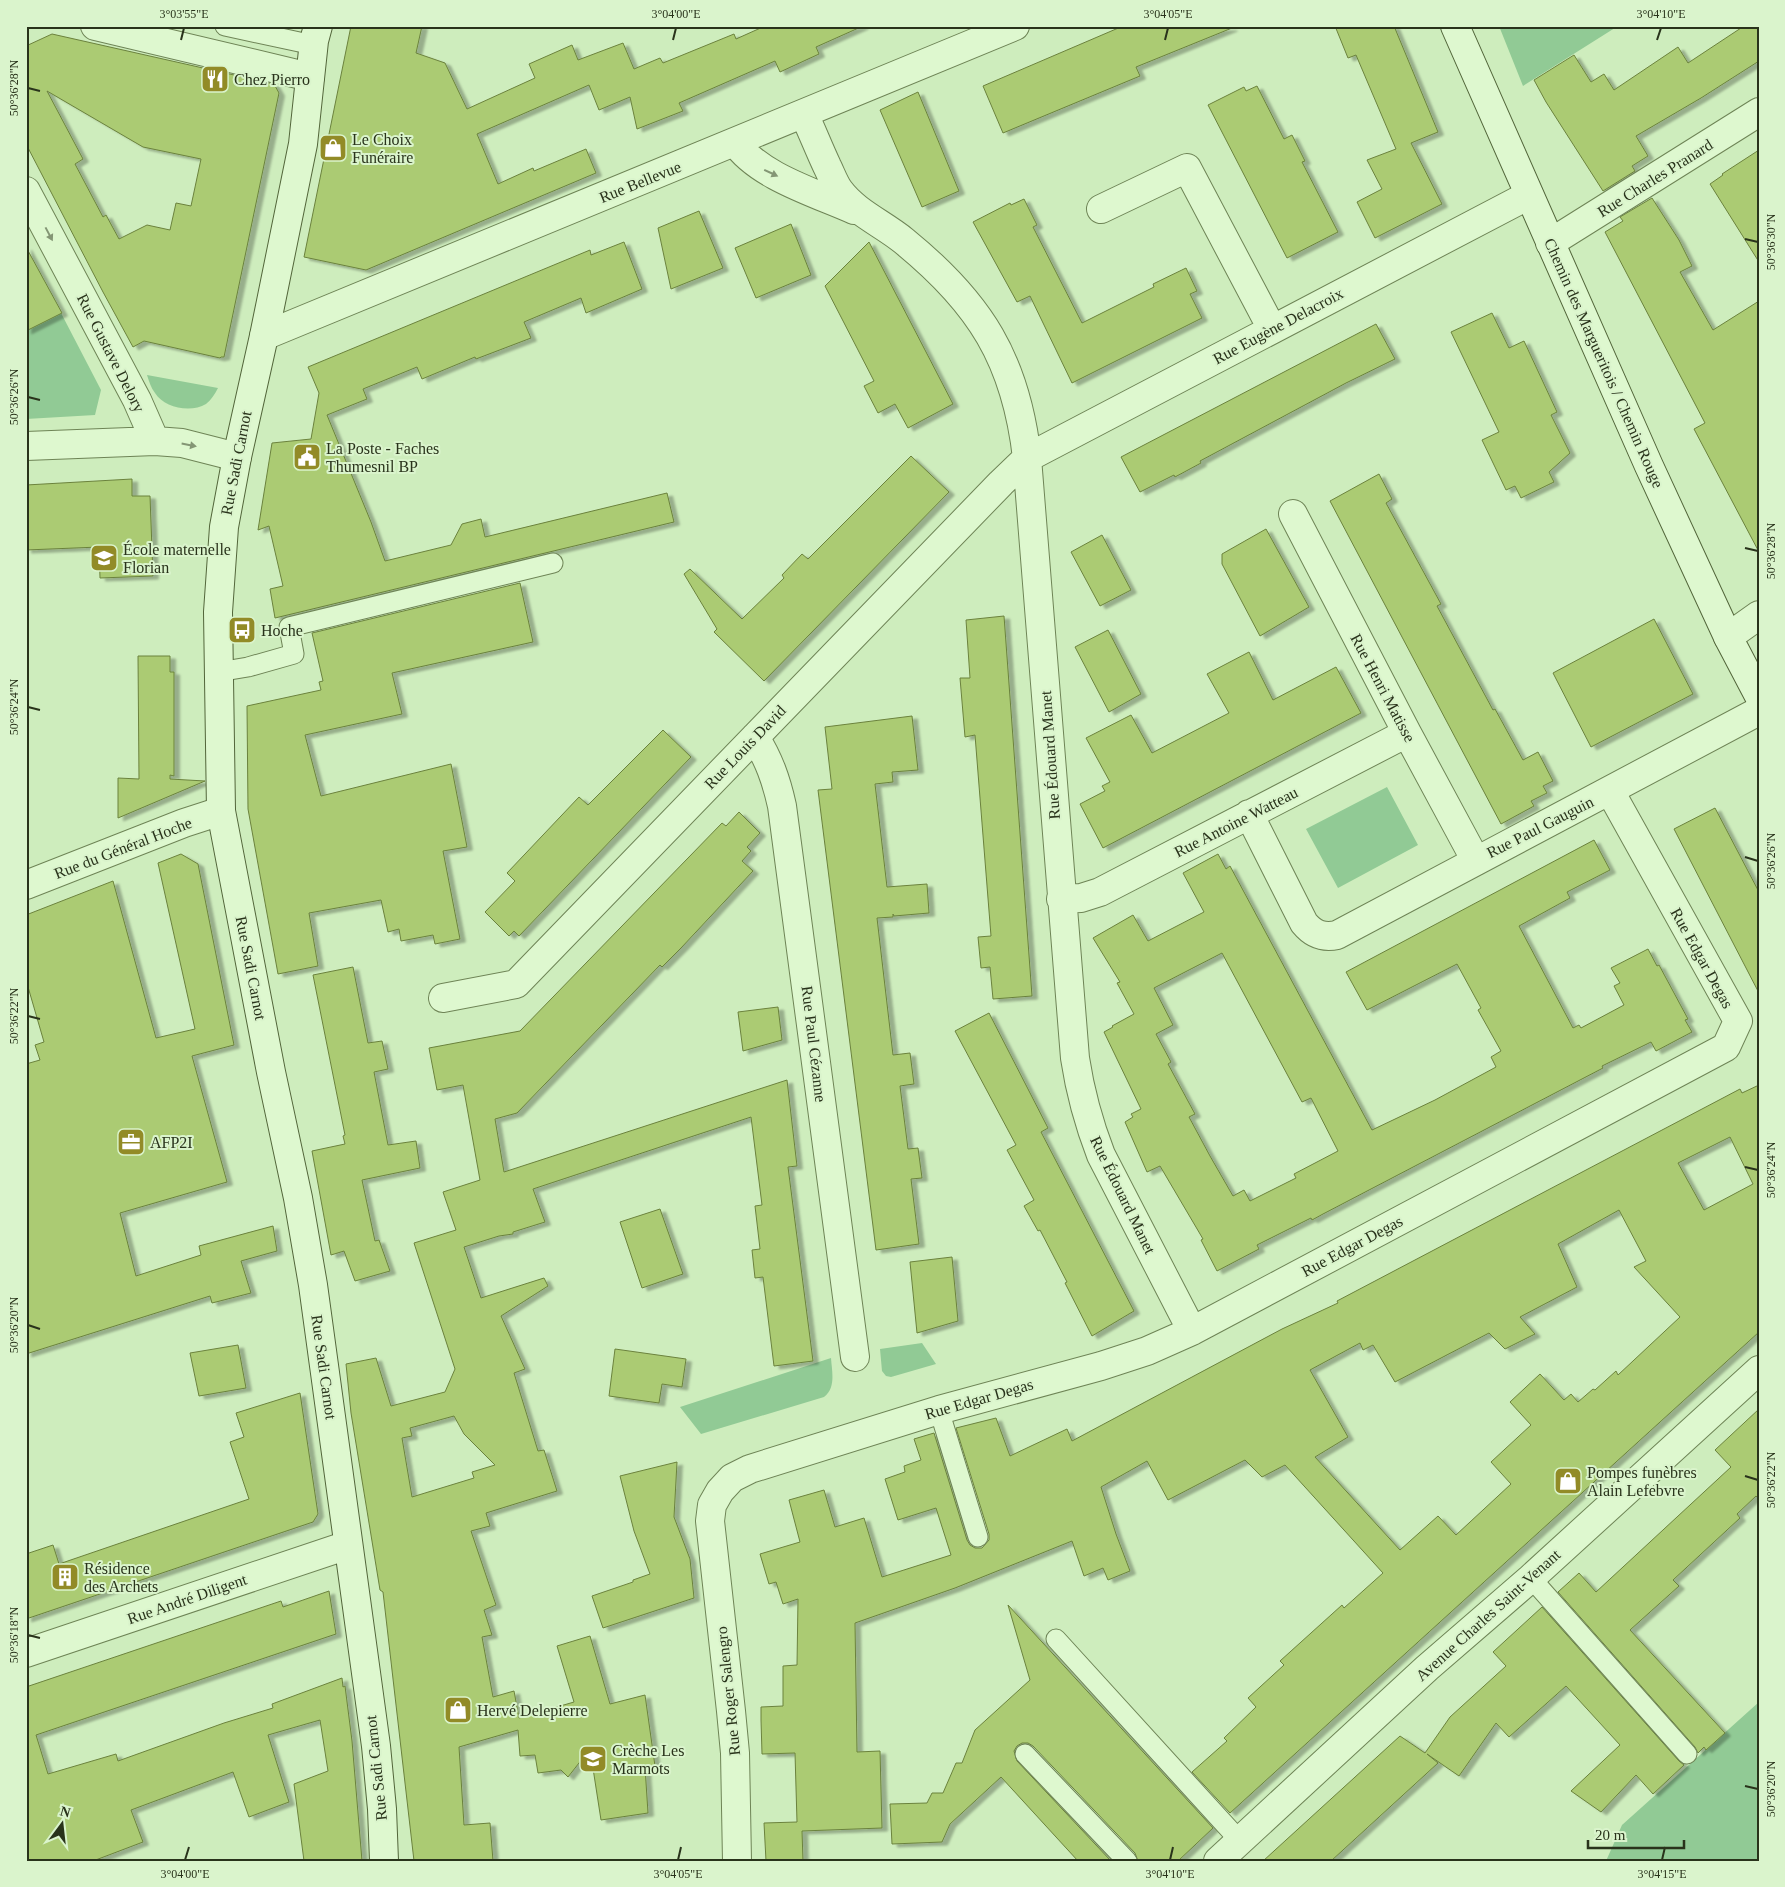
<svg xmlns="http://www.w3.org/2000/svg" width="1785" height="1887" font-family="Georgia,serif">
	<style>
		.green { fill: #91ca95 }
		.building { fill: #abcb73; stroke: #6b823d; fill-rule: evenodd; filter: url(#shadow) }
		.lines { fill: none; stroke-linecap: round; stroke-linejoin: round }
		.lane-casing { stroke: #6e8456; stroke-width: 21 }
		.street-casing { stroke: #6e8456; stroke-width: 30 }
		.secondary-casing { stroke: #52653a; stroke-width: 30 }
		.lane { stroke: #def8cf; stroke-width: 19 }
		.street { stroke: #def8cf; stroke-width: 28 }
		.secondary { stroke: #def8cf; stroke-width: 28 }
		.oneway { fill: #849675 }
		.ticks { fill: none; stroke: #29331b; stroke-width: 2 }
		.labels { text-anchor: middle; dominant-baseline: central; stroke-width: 4; stroke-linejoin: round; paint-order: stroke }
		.poi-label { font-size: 16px; fill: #29331b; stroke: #daf4cc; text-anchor: start }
		.street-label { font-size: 16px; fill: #29331b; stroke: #daf4cc }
		.neatline { fill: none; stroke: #29331b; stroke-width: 2 }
		.ticks-label { font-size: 12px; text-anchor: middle; fill: #29331b }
	</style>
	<defs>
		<filter id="shadow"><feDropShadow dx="5.5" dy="3" stdDeviation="1" flood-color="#0004"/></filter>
	</defs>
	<rect width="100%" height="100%" fill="#ceedbd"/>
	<!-- green -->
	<path class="green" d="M1499,26h119l-95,60z
		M61,313l40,77 -6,25 -69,4v-88z
		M147,375l71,13c-3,6 -7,12 -12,16 -15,9 -42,4 -51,-11 -4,-5 -6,-12 -8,-18z
		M1387,787l31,58 -80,43 -32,-59z
		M922,1343l14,21 -45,13 -5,-1 -4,-5 -2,-22z
		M831,1358c1,14 5,30 -7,39l-123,37 -21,-27z
		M1759,1702v159h-153l16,-36z"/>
	<!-- building -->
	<path class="building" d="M351,26h71l-6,27 29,10 22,46 68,-31 -6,-14 43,-19 6,15 45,-17 11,26 26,-11 3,5 71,-29 2,5 29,-13h98l-47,21 3,7 -39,18 -5,-11 -96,42 4,8 -46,18 -7,-32 -31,13 -10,-25 -112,49 21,50 35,-16 1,3 52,-22 10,24 -230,97 -62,-13z
		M1123,26l109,2 -96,39 4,9 -137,57 -20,-47z
		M1335,26h59l44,106 -27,11 31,61 -67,34 -18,-36 25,-13 -15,-29 29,-11 -40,-94 -8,3z
		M1744,26h15v35l-58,37 -65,38 12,20 -16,10 3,5 -32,20 -57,-89 -12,-22 40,-25 17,27 13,-8 10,16 64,-43 10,16z
		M52,34l222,50 5,9 -55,264h-3l-1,1 -76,-17 -11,6 -30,-55 -77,-148v-98zM47,91l96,56 58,12 -10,47 -15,-3 -6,27 -23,-5 -28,14 -13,-24 -3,2 -28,-53 8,-5z
		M1257,86l27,53 8,-4 13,26 -3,1 36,70 -51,26 -79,-153 36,-18 2,4z
		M918,92l41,99 -37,16 -42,-97z
		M1759,150v112l-49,-78 13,-9 -1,-1z
		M1652,198l27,42 13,26 -12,6 33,58 46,-29v251l-65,-123 11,-6 -100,-191 18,-11 -3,-4z
		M1024,199l13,26 -4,2 49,96 72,-36 -1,-3 33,-16 11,23 -7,3 12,24 -130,65 -42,-87 -13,6 -44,-80 37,-19 1,2z
		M699,211l24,57 -52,21 -13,-61z
		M791,224l20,51 -55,23 -21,-50z
		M624,242l18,47 -56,24 -5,-15 -57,24 7,16 -55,21 -1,-2 -53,22 -5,-12 -54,22 4,10 -40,16 44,107 14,39 66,-16 11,-21 19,-5 4,18 182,-44 7,29 -399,96 -5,-29 13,-3 -14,-60 -11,4 14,-87 39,-4 8,-46 -11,-26 282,-117 1,5z
		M869,242l84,162 -45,24 -13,-24 -17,9 -14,-27 10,-5 -49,-95z
		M26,247l36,66 -36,18z
		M1492,313l17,35 15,-7 33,71 -6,3 19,38 -21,19 5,10 -33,16 -6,-12 -9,4 -24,-50 17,-8 -48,-100z
		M1376,324l19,35 -49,24 -146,78 1,2 -26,14 -1,-2 -34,17 -19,-35z
		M911,456l38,36 -185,189 -50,-49 3,-3 -33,-55 6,-5 52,50 42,-41 -2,-3 20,-21 6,5z
		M1379,474l13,25 -6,4 55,101 -4,2 56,104 2,-1 28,51 15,-8 15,29 -10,5 4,7 -16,8 3,5 -33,18 -171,-323z
		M132,479v17h18l3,80 -53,2 -1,-31 -73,3v-65z
		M1266,529l43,78 -49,29 -38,-72v-10z
		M1102,535l29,55 -31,16 -29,-54z
		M520,583l13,59 -141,31 10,41 -97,21 16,61 130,-32 16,83 -24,4 17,88 -25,5 -2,-9 -32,6 -2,-12 -11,3 -7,-32 -72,13 9,53 -40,8 -30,-165 -1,-103 74,-16 -2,-8 4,-1 -11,-48z
		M1004,616l28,380 -39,3 -3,-32 -9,1 -3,-31 13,-1 -16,-201 -10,2 -5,-59h10l-4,-58z
		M1654,619l39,75 -102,53 -38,-74z
		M1108,630l33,64 -32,18 -34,-65z
		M1249,652l24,48 63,-33 25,46 -258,135 -23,-44 25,-13 -3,-5 8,-4 -24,-44 45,-23 21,38 77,-40 -22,-39z
		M138,656h32v16h4v104l-4,-1v4l35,2 -87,37v-40l21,1z
		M912,716l6,54 -26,2 1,10 -18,2 12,103 40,-3 2,29 -35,3 -1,-2v3l-16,1 16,137 17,-2 4,31 -14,2 8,63 10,-1 4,30 -11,1 8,65 -43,6 -58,-460 14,-1 -7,-62z
		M663,730l28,27 -172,179 -5,-5 -5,5 -24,-24 30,-31 -8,-8 72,-76 9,8z
		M1715,808l44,84v101l-85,-164z
		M739,812l21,21 -13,14 4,4 -9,10 11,10 -72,77 -19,19 -2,-2 -143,148 -22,6 9,53 283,-92 10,86 -9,1 25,194 -39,5 -11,-89 -8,1 -3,-28 8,-1 -5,-43 7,-1 -11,-88 -218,72 12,33 -32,10v2l-14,2 -35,11 17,51 63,-20 4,8 -47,30 24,53 -11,4 24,78 6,-1 13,41 -71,22 4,13 -19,5 25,74 -12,5 8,25 -10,2 11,60 21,-6 5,27 55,-16 -17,-56 33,-10 20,68 35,-9 10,71 -10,1 3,46 -47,7 -11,-71 -22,28 -7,-7 -23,3 -3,-18 -15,1 -2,-26 -59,17 5,78 26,-2 3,38h-79l-31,-269 -3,-2 -29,-177 -5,-49 30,-6 15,48 54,-14 10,-23 -41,-126 42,-13 -13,-38 37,-12 -17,-95 -26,5 -8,-42 91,-17 202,-208 4,3zM454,1416l10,18 31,31 -23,7 2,6 -62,19 -10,-59 10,-2 -2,-8z
		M1594,840l16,30 -43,22 3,6 -51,28 54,102 6,-3 2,3 43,-23 -10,-19 6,-3 -9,-15 37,-19 9,17 2,-1 29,54 -3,1 7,12 -36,19 -5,-9 -49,24 1,2 -280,146 -11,6 -1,-2 -54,27 2,4 -42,22 -16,-31 2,-1 -43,-73 -13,6 -22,-50 8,-5 -2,-3 10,-5 -37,-77 9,-5 -1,-1 22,-12 -17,-31 3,-1 -27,-44 40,-23 15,26 56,-29 -21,-39 35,-19 8,15 4,-3 142,264 63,-30 61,-33 -5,-10 10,-6 -23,-41 3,-2 -24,-44 -90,46 -21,-38zM1222,953l80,149 9,-4 27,53 -44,23 2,4 -46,23 -6,-11 -11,6 -23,-40 -21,-39 6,-3 -27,-50 3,-2 -15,-28 17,-9 -19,-37z
		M181,854l17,10 36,181 -42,11 35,126 -107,31 16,63 65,-21 -2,-9 74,-20 4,25 -36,10 10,32 -39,10 -2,-7 -184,58v-290l14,-4 -5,-15 9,-3 -18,-62v-65l87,-34 43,157 39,-9 -37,-166z
		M353,967l15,76 14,-2 6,28 -14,3 14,73 28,-4 4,27 -58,12 13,61 4,-1 11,31 -35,10 -11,-30 -13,4 -19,-104 33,-7 -2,-8 2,-1 -32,-160z
		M778,1007l4,33 -39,11 -5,-39z
		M989,1013l59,115 -7,4 93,179 -42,25 -27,-53 2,-1 -27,-52 -2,1 -14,-25 10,-6 -27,-50 9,-5 -61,-114z
		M1759,1085v247l-529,481 -38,-41 35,-31 -3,-3 32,-31 -8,-9 36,-33 -4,-4 62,-56 2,3 39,-35 -98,-108 -23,12 -17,-17 -77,40 -21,-39 -46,26 15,47 14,37 -22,9 -5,-12 -19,8 -12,-35 -117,47 -100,35 2,129 23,-1 2,77 -80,3 1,30h-37l-2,-38 33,-1 -2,-69 -33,1 -1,-34v-13l22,-1v-40l14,-1 1,-66 -15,5 -7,-22 -7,2 -9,-30 40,-12 -11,-42 35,-10 11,37 29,-9 18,59 69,-22 -15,-47 -38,12 -13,-41 20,-7 -1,-6 17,-6 -7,-21 20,-6 33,107 3,5 5,3h7l7,-8v-6l-33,-106 40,-10 14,38 57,-27 5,12 210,-112 56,-26 -1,-2 403,-212 2,4zM1730,1137l23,47 -49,26 -26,-47zM1619,1210l27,51 -12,6 46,50 -62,58 -2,-4 -21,19 -2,-1 -15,13 -7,-8 -7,6 -24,-26 -30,28 21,23 -40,37 20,22 -55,51 -18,-19 -38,34 -85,-93 33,-20 -38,-67 50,-27 3,7 10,-5 22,37 94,-49 16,16 30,-15 -15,-17 57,-30 -19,-43z
		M660,1209l23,65 -41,14 -22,-66z
		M952,1257l6,64 -41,12 -7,-71z
		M238,1345l8,43 -47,8 -9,-43z
		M615,1349l71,10 -4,28 -20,-3 -3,19 -50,-7z
		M300,1393l18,121 -5,8 -287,97v-65l27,-9 6,19 190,-65 -19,-57 14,-5 -8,-24z
		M1759,1409v90l-3,-3 -19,18 3,4 -67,62 6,6 -49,44 95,103 -19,17 -2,-3 -6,6 -3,-6 -137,-155 21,-19 17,19 135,-125 -16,-17z
		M677,1462l-3,55 16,42 4,39 -91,30 -11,-32 41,-14v-2l17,-6 -16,-43 -14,-55z
		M329,1591l7,43 -300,101 12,39 68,-20 2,7 106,-38 49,-15 -1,-4 70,-26 1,9 2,-1 7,55 10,120h-58l-10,-77 34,-13 -8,-51 -52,15 21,67 -40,15 -16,-45 -102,38 12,32 -50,19h-67v-174l255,-86 2,6z
		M1008,1605l205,223 -35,33h-40l-3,-8 -102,-107 -5,-3h-6l-5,3 -3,5 3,10 94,100h-33l-77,-84 -51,47 -8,18 -50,2 -2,-40 37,-1 5,-10h11l13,-30h6l13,-33 55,-50z
		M1542,1607l137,154 5,4 -31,29 -17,-19 -35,37 -30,-21 49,-46 -54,-59 -57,51 -13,-14 -37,53 -32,-22 11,9 -107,98h-68l137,-125 25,17 25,-36 56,-51 -13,-14z"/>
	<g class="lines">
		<defs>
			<path id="lane" d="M225,26l79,17 10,-2
				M218,672l30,-5 46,-13 -5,-27 264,-64
				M939,1410l39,127
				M1531,1578l156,176
				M1056,1639l184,202
				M1025,1754l102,107"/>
			<path id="street" d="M95,26l215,51
				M804,114c8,17 15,35 23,52 4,8 7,17 12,24 17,23 43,33 65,51 76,62 112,119 123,217l48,600c5,33 14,66 26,97l91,176
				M735,142c23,34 81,51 119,68
				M26,191l111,209 18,41 27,2 55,14
				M1101,209l86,-41 85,161
				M1550,243l209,-131
				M264,336l751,-310
				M26,446l129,-5
				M1293,514l114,219 69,128
				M1728,637l31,-22
				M755,737c14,23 21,42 27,69l73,551
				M1249,814l55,109c9,11 19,15 33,12l422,-224
				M26,885l158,-62 37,-12
				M1061,899l20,-1 19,-6 307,-159
				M443,998l73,-14 485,-501 26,-25 502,-263
				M26,1653l322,-108
				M737,1861l-2,-108 -4,-42 -21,-190 2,-16 8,-14 12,-13 18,-9 189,-59 162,-44 46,-15 45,-20 534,-284 12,-26 -128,-230
				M1218,1861l209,-193 104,-90 228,-208"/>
			<path id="secondary" d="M318,26l-4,15 -11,103 -39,192 -27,121 -13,70 -6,85 3,199 50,261 27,126 15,87 63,461 6,63 2,52
				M1455,26l194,440 79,171 31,59"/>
		</defs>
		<!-- lane casing -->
		<use href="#lane" class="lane-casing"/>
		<!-- street casing -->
		<use href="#street" class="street-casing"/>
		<!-- secondary casing -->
		<use href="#secondary" class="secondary-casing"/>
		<!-- lane -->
		<use href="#lane" class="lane"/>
		<!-- street -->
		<use href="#street" class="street"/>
		<!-- secondary -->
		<use href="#secondary" class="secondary"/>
	</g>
	<!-- one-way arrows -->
	<defs><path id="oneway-solid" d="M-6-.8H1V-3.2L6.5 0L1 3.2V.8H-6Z" transform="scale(1.25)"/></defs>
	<g class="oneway">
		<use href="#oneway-solid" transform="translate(771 173) rotate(25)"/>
		<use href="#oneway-solid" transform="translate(49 234) rotate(62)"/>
		<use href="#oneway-solid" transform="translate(189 445) rotate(11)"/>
	</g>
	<!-- ticks -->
	<path class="ticks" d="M181,40l3,-12M673,40l3,-12M1165,40l3,-12M1657,40l4,-12M28,88l12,3M1745,239l13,3M28,397l12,3M1745,548l13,3M28,707l12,3M1745,857l13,4M28,1016l12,3M1745,1167l13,3M28,1325l12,4M1745,1476l13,4M28,1635l12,3M1745,1786l13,3M185,1860l4,-13M678,1860l3,-13M1170,1860l3,-13M1662,1860l3,-13"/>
	<!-- icons -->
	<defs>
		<symbol id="restaurant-square" viewBox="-11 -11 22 22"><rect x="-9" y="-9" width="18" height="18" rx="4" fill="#928b27" stroke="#daf4cc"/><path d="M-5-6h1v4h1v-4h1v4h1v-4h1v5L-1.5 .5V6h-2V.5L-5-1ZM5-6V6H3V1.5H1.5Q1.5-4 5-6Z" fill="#fff"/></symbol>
		<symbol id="shop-square" viewBox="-11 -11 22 22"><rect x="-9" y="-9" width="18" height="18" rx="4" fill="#928b27" stroke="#daf4cc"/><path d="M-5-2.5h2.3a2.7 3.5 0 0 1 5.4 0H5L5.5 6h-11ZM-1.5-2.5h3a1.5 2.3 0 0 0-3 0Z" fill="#fff"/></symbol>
		<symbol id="civic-square" viewBox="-11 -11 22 22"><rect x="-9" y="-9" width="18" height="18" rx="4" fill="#928b27" stroke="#daf4cc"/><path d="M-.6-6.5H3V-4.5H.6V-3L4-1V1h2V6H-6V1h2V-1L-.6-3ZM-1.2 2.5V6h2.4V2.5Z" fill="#fff"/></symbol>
		<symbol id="school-square" viewBox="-11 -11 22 22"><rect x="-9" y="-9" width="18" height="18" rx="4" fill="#928b27" stroke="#daf4cc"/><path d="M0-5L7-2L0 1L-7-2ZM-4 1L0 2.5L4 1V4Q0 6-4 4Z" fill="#fff"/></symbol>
		<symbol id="bus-square" viewBox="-11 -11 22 22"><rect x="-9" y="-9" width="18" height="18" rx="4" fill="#928b27" stroke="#daf4cc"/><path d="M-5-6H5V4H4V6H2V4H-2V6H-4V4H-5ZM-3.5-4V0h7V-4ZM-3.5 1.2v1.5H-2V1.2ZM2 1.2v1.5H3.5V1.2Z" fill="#fff"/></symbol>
		<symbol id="office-square" viewBox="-11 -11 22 22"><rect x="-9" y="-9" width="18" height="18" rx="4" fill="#928b27" stroke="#daf4cc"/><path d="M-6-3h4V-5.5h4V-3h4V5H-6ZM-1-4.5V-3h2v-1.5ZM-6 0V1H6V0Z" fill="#fff"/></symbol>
		<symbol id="building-square" viewBox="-11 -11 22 22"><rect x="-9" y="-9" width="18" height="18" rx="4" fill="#928b27" stroke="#daf4cc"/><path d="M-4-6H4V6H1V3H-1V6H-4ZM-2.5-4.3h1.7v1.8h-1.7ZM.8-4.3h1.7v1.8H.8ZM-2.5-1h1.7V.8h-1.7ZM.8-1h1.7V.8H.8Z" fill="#fff"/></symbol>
	</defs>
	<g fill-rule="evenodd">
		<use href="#restaurant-square" x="199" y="63" width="32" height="32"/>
		<use href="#shop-square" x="317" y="132" width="32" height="32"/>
		<use href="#civic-square" x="291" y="441" width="32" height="32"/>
		<use href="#school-square" x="88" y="542" width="32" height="32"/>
		<use href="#bus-square" x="226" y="614" width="32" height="32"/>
		<use href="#office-square" x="115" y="1126" width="32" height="32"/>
		<use href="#shop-square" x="1552" y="1465" width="32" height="32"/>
		<use href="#building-square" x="49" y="1561" width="32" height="32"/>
		<use href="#shop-square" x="442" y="1694" width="32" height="32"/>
		<use href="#school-square" x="577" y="1743" width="32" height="32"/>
	</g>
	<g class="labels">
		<!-- poi labels -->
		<g class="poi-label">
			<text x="234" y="79">Chez Pierro</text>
			<text x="352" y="139">Le Choix<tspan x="352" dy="18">Funéraire</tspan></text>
			<text x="326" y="448">La Poste - Faches<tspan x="326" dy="18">Thumesnil BP</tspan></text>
			<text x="123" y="549">École maternelle<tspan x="123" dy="18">Florian</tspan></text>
			<text x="261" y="630">Hoche</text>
			<text x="150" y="1142">AFP2I</text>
			<text x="1587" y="1472">Pompes funèbres<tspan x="1587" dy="18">Alain Lefebvre</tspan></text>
			<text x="84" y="1568">Résidence<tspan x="84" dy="18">des Archets</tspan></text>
			<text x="477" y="1710">Hervé Delepierre</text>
			<text x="612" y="1750">Crèche Les<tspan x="612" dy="18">Marmots</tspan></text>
		</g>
		<!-- street labels -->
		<g class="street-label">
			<text transform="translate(1655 178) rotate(-32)">Rue Charles Pranard</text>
			<text transform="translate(640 182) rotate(-22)">Rue Bellevue</text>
			<text transform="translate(1278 326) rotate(-28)">Rue Eugène Delacroix</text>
			<text transform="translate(111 353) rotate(63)">Rue Gustave Delory</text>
			<text transform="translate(1604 363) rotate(66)">Chemin des Margueritois / Chemin Rouge</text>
			<text transform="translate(236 463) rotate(-79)">Rue Sadi Carnot</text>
			<text transform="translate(1383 688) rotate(62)">Rue Henri Matisse</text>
			<text transform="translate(745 747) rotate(-46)">Rue Louis David</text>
			<text transform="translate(1050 755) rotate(-94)">Rue Édouard Manet</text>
			<text transform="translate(1236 822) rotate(-27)">Rue Antoine Watteau</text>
			<text transform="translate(1540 827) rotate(-27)">Rue Paul Gauguin</text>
			<text transform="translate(123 848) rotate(-21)">Rue du Général Hoche</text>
			<text transform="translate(1702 958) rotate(61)">Rue Edgar Degas</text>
			<text transform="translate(251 968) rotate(79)">Rue Sadi Carnot</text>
			<text transform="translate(814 1044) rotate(83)">Rue Paul Cézanne</text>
			<text transform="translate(1123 1195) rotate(64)">Rue Édouard Manet</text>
			<text transform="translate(1352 1246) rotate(-28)">Rue Edgar Degas</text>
			<text transform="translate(324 1367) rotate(82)">Rue Sadi Carnot</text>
			<text transform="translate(979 1399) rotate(-16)">Rue Edgar Degas</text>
			<text transform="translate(187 1599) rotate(-19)">Rue André Diligent</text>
			<text transform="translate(1488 1615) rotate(-42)">Avenue Charles Saint-Venant</text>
			<text transform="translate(728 1691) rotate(-96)">Rue Roger Salengro</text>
			<text transform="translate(376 1768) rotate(-96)">Rue Sadi Carnot</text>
		</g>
	</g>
	<!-- border -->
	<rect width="1785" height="1887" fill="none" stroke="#daf4cc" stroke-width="55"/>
	<!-- north arrow -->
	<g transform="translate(62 1824) rotate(15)" stroke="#daf4cc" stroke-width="4" paint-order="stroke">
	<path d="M0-4L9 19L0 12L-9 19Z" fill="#29331b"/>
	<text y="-8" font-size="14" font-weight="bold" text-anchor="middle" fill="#29331b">N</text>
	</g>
	<!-- scale -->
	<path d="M1588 1840v8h96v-8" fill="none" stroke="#29331b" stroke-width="2.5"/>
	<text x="1595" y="1840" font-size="15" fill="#29331b" stroke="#daf4cc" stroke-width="4" paint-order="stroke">20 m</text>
	<rect x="28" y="28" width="1730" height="1832" class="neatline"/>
	<g class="ticks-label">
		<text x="184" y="18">3°03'55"E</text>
		<text x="676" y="18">3°04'00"E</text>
		<text x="1168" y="18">3°04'05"E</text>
		<text x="1661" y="18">3°04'10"E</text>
		<text transform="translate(14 88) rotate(-90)" y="4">50°36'28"N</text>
		<text transform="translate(1771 242) rotate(-90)" y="4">50°36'30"N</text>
		<text transform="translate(14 397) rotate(-90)" y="4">50°36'26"N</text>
		<text transform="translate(1771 551) rotate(-90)" y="4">50°36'28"N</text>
		<text transform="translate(14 707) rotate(-90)" y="4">50°36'24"N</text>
		<text transform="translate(1771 861) rotate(-90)" y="4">50°36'26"N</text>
		<text transform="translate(14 1016) rotate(-90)" y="4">50°36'22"N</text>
		<text transform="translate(1771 1170) rotate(-90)" y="4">50°36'24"N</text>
		<text transform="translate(14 1325) rotate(-90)" y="4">50°36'20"N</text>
		<text transform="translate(1771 1480) rotate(-90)" y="4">50°36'22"N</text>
		<text transform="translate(14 1635) rotate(-90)" y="4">50°36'18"N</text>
		<text transform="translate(1771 1789) rotate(-90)" y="4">50°36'20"N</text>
		<text x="185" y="1878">3°04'00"E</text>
		<text x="678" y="1878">3°04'05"E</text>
		<text x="1170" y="1878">3°04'10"E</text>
		<text x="1662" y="1878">3°04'15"E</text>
	</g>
</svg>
